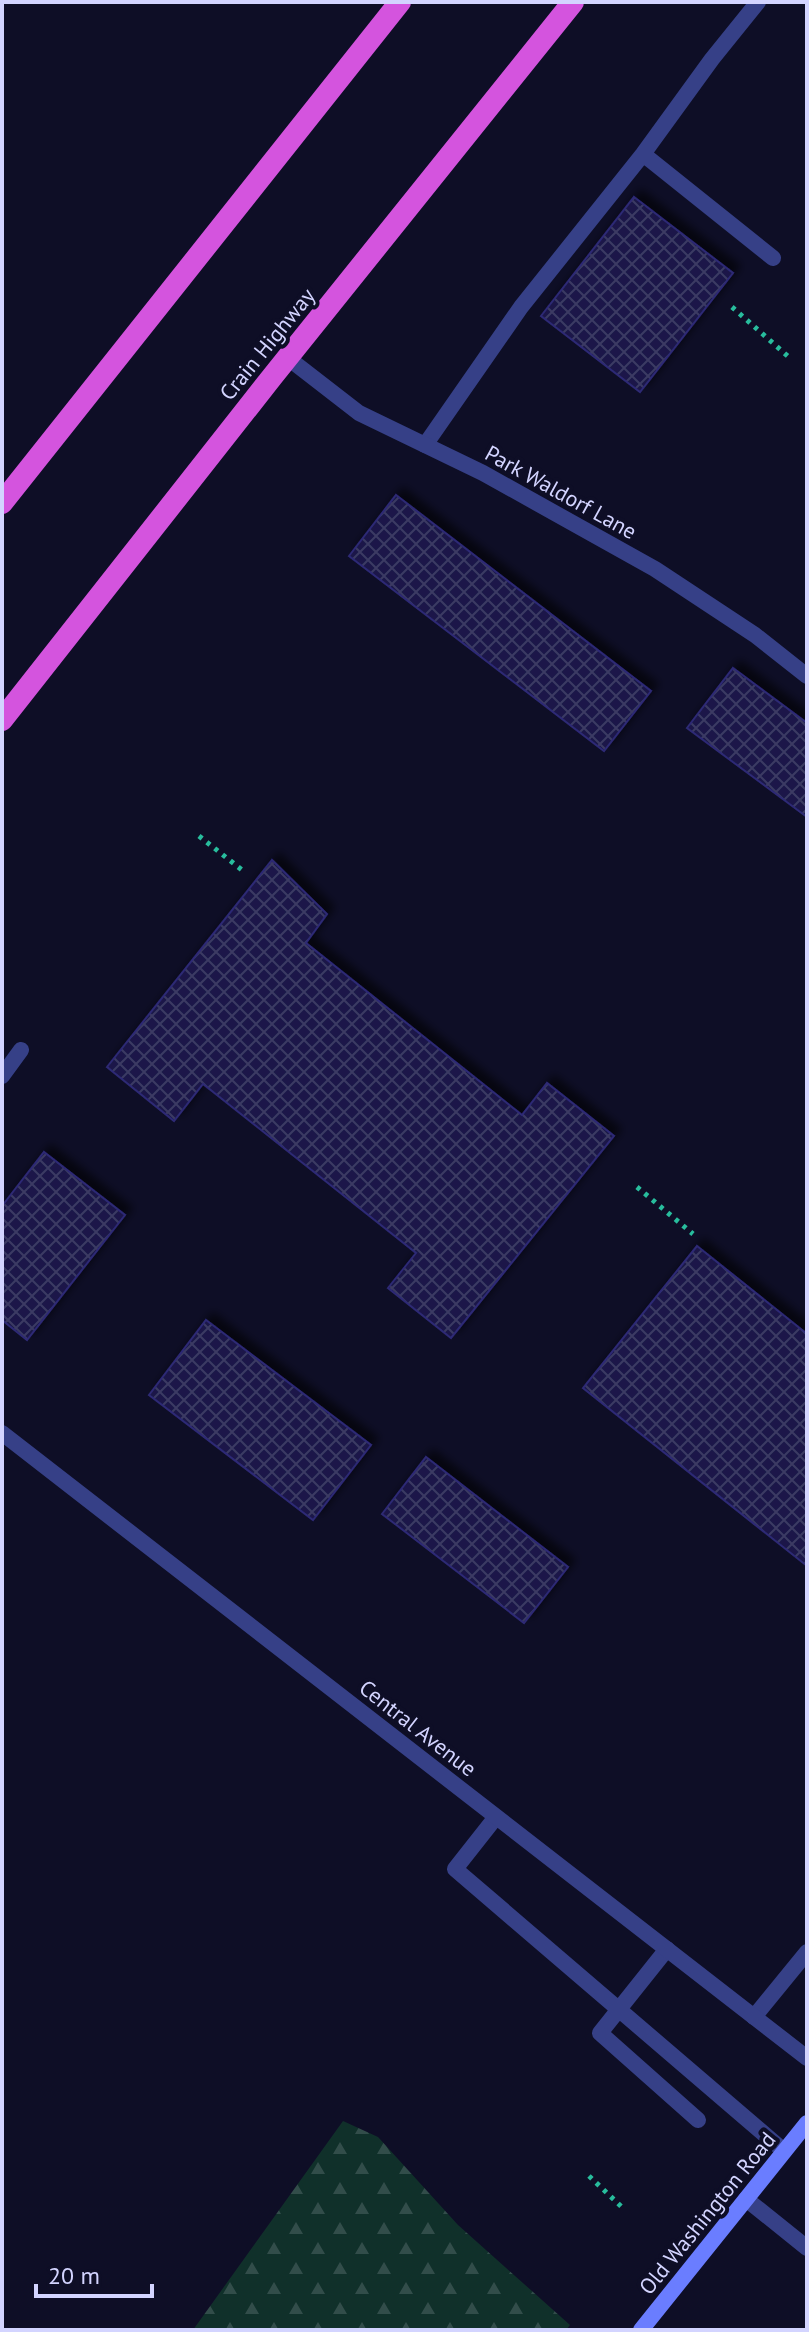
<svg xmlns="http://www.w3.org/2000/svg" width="809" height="2332" font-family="'PT Sans',sans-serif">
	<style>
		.forest { fill: url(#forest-firs) }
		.building { fill: url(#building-cross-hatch); stroke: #2d2975; stroke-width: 2; filter: url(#shadow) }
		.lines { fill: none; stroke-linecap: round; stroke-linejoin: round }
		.path { stroke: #28bd9d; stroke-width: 5; stroke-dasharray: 4 6; stroke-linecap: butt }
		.service { stroke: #364087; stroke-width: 16 }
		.minor { stroke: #364087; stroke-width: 16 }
		.secondary { stroke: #6a7dff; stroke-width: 16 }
		.trunk { stroke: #d454de; stroke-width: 22 }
		.labels { text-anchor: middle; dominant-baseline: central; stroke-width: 8; stroke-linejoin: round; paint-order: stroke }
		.street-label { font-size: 22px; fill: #d3d4ff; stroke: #0e0e26 }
	</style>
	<defs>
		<pattern id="forest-firs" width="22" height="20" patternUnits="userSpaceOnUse" patternTransform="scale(2)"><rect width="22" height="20" fill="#10302a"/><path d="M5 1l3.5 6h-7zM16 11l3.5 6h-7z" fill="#324d4a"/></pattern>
		<pattern id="building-cross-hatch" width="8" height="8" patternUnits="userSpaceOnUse" patternTransform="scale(2)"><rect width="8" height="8" fill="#1b1948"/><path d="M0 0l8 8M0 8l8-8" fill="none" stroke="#3b3a63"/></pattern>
		<filter id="shadow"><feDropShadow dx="7" dy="-7" stdDeviation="4" flood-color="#0009"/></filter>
	</defs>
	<rect width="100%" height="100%" fill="#0e0e26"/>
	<!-- forest -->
	<path class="forest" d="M343,2121l35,16 80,88 112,100 -4,5h-373z"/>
	<!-- building -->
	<path class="building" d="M634,197l99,76 -93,119 -99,-76z
		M396,495l255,196 -47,60 -255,-195z
		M733,668l74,55v94l-120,-89z
		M272,860l55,54 -21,29 216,172 25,-32 67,53 -163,202 -63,-50 28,-35 -213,-169 -29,37 -67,-54z
		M44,1152l81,63 -98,125 -25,-20v-114z
		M697,1246l110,88v232l-224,-178z
		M206,1320l165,125 -58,75 -164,-125z
		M426,1457l142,110 -44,56 -142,-109z"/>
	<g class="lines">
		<!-- path -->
		<path class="path" d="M732,307l59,52
			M199,836l43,34
			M637,1187l56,47
			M589,2176l36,34"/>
		<!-- service -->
		<path class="service" d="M643,154l130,104
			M425,445l96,-138 122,-153 69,-95 46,-57
			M2,1076l19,-26
			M496,1817l-41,52 329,282
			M667,1949l-67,84 98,87
			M754,2017l53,-65
			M746,2199l61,49"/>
		<!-- minor -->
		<path class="minor" d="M288,358l71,55 124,60 172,96 100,66 52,41
			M2,1433l805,625"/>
		<!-- secondary -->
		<path class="secondary" d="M641,2330l166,-207"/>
		<!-- trunk -->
		<path class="trunk" d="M2,503l398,-501
			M2,720l270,-343 301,-375"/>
	</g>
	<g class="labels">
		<!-- street labels -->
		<g class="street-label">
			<text transform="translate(267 344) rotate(-51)">Crain Highway</text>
			<text transform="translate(561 492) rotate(29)">Park Waldorf Lane</text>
			<text transform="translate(418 1728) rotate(38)">Central Avenue</text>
			<text transform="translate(707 2213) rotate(-51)">Old Washington Road</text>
		</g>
	</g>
	<!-- border -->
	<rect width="809" height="2332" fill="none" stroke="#d3d4ff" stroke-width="8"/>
	<!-- scale -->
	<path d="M36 2284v12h116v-12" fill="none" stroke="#d3d4ff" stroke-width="4"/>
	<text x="48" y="2284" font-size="24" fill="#d3d4ff" stroke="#0e0e26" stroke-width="6" paint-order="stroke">20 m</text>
</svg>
